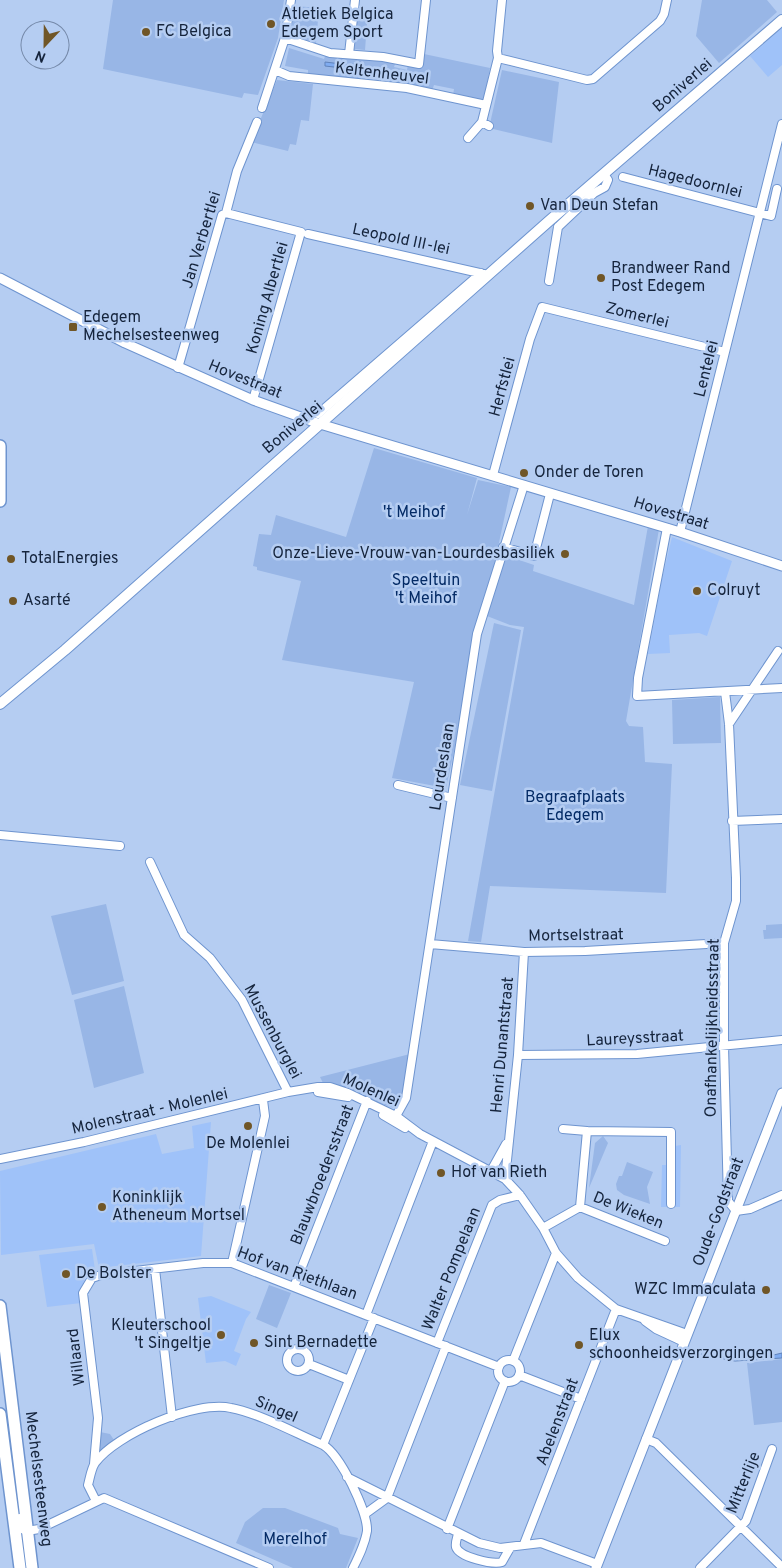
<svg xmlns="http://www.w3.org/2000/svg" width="782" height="1568" font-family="Overpass,sans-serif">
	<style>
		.built { fill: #9fc2f9 }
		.green { fill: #98b6e6 }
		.water { fill: #80acf1; stroke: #6083bb }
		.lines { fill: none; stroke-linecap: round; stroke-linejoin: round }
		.minor-casing { stroke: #6e94cf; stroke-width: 10 }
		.tertiary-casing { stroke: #6e94cf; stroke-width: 11 }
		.secondary-casing { stroke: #6e94cf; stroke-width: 12 }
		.primary-casing { stroke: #6e94cf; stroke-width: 14 }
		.minor { stroke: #fff; stroke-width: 8 }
		.tertiary { stroke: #fff; stroke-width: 9 }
		.secondary { stroke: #fff; stroke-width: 10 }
		.primary { stroke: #fff; stroke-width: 11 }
		.poi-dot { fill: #705627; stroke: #b5cdf2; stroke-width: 2 }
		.labels { text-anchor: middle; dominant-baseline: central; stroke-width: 5; stroke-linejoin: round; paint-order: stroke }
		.poi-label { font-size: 16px; fill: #15243c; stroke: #b5cdf2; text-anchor: start }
		.street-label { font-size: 16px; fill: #15243c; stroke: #b5cdf2 }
		.park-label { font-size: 16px; fill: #032a65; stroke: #b5cdf2 }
	</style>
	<rect width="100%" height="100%" fill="#b5cdf2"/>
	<!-- built -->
	<path class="built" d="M782,28v37l-14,12 -18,-21z
		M672,537l60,24 -25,75 -8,-3 -30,2 1,18 -22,1 14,-75z
		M211,1122l-10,134 -102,12 -5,-24 -93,11 -1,-84 156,-37 6,20 32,-6 -2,-22z
		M681,1145l-1,62h-5v-61z
		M662,1165h5v42h-6z
		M92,1249l3,21 -10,8 -5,14 1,11 -34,4 -8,-52z
		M211,1296l40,16 -5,7 -12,32 7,3 -5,12 -11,-5 -19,2 -8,-65z"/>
	<!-- green -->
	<path class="green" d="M113,0h171l-6,38 -20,57 -14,-2 -2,5 -139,-29z
		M702,0h65l10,12 -58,51 -23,-27z
		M295,6l24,2 -3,35 -25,-9z
		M358,11l10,1 -3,38 -11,-1z
		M289,48l35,11 2,-5 25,4 3,-2 42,5 -2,6 13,3 1,-6 14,4 2,-14 66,14 -6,31 -5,2 -26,-6 1,-6 -20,-4 -2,6 -60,-9v-6l-12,-1 -1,6 -51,-5v-6l-23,-4z
		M502,70l57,12 -7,61 -63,-15z
		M277,80l36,4 -4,37 -8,-1 -5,25 -6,-1 -2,7 -37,-9z
		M374,448l103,30 -10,37 11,-35 33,7 -65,301 -54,-10 22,-96 -132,-22 19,-79 -44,-11v-3l-4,-1 6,-32 12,1 5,-20 70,22z
		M648,526l11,3 -33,192 3,5 14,1 2,35 27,2 -6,129 -176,-7 -9,56 -13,-1 56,-314 -14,-2 -23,-9 17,-61 30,10 -1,6 101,34z
		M494,623l27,7 -29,161 -32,-6z
		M720,697l1,46 -48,1 -1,-44z
		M106,904l18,77 -52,14 -21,-79z
		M782,924v14l-18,1 -1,-9h3v-5z
		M124,986l20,87 -50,15 -20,-88z
		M410,1054l-8,44 -8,10 -70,-23 -4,-8z
		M603,1136l5,7 -19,45 6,-45z
		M627,1162l26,10 -6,15 3,17 -26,-9 -7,-5 -1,-6 3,-8h3z
		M269,1285l22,8 -14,35 -21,-9z
		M782,1359v63l-28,3 -7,-62z
		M100,1432l10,2 4,6 -13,13 -2,-2z
		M263,1508h22l53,20 2,6 18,4 -12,30h-53l-57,-25 9,-21z"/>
	<!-- water -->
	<path class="water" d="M325,62l25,3 11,-3 3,2 -2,2 -11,3 -26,-3z
		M692,1353l52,6 17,-1 21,-5v5l-47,3z"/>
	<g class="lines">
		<defs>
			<path id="minor" d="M285,38l45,15 53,4 36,7 7,-64
				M349,54l6,-54
				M498,58l89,22 6,-1 67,-58 4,-7 3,-14
				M498,58l-1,-7 5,-51
				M275,70l14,6 118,12 79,17
				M262,108l23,-70 6,-38
				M482,122l16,-64
				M468,138l14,-16 7,4
				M623,177l148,39 6,-27
				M226,213l75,19 -48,168
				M558,227l36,-34 11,-6 3,-7 -4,-6
				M308,234l176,40
				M549,281l9,-54
				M178,368l44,-153 4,-2 11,-42 20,-49
				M318,414l163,-141
				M493,475l37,-136 12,-32 183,45
				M667,528l-29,150 -1,18 145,-8
				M680,532l102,-408
				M503,547l31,9 16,-62
				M725,692l4,32 7,154v23l-12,42v103l4,155 8,10 14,-2 32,-14
				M729,724l49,-73
				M398,785l54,13
				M732,821l50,-2
				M0,835l120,11
				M150,862l34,73 26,23 32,42 46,92
				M430,944l94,8 61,-1 139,-8
				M518,1055l119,-1 145,-14
				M318,1092l30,5
				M383,1115l22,13
				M396,1116l10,-18 71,-464 47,-149
				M563,1129l24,2
				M0,1159l84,-17 204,-50 30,-5h12l18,6 48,23 24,18 85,45 15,16 23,33 13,25 22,25 38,31 71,25
				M491,1171l15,-27
				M505,1179l13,-124 6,-103
				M580,1207l85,34
				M543,1228l37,-21 7,-76 84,1v72
				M232,1263l33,-147 -2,-16
				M155,1269l17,148
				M294,1287l73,-186
				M366,1315l67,-174
				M645,1321l11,8 28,13
				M437,1343l55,-138 8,-5 20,-5
				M287 1360a11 11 0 1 1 22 0a11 11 0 1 1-22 0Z
				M498 1371a11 11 0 1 1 22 0a11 11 0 1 1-22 0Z
				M513,1361l43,-108
				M309,1364l40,16
				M519,1375l62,24
				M646,1439l10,4 126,124
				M323,1445l51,-127
				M94,1464l4,-46 -15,-125 9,-15 9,-3 102,-12h29l267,104
				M347,1477l132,66 21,5 41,-5 56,21
				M96,1501l-8,-16c2,-7 3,-16 7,-22 21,-29 101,-63 136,-55 30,6 64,25 92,37 17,9 45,67 44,86 -2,13 -8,25 -14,37
				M365,1514l22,-16 59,-152
				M19,1518l3,11 5,2 12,-2 65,-31 165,70
				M447,1529l58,-148
				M458,1534c-1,4 -3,9 -2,13 3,10 37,18 46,15l8,-14
				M524,1544l92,-235
				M700,1568l46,-47 26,-72"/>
			<path id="tertiary" d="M0,278l125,65 128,57 67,24 360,108 102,34
				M596,1568l186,-475"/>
			<path id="secondary" d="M0,704l65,-54 484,-429 233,-201"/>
			<path id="primary" d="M0,446v55
				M0,1306l32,262
				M0,1414l20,154"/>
		</defs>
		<!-- minor casing -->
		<use href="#minor" class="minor-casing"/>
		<!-- tertiary casing -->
		<use href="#tertiary" class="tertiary-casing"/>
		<!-- secondary casing -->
		<use href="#secondary" class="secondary-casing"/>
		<!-- primary casing -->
		<use href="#primary" class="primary-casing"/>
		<!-- minor -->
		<use href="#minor" class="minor"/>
		<!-- tertiary -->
		<use href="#tertiary" class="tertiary"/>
		<!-- secondary -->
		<use href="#secondary" class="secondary"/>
		<!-- primary -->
		<use href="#primary" class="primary"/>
	</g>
	<!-- markers -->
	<g class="poi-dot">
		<circle cx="271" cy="24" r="5"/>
		<circle cx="146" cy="32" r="5"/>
		<circle cx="530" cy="206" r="5"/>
		<circle cx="601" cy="278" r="5"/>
		<rect x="68" y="322" width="10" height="10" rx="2.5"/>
		<circle cx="524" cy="473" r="5"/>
		<circle cx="565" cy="554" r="5"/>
		<circle cx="11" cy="559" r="5"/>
		<circle cx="697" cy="591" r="5"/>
		<circle cx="13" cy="601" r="5"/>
		<circle cx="248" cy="1126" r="5"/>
		<circle cx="441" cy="1173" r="5"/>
		<circle cx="102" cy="1207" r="5"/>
		<circle cx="66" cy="1274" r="5"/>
		<circle cx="766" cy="1290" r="5"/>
		<circle cx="221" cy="1335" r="5"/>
		<circle cx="254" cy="1343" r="5"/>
		<circle cx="579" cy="1345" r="5"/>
	</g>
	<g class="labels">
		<!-- poi labels -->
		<g class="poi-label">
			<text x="281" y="15">Atletiek Belgica<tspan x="281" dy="18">Edegem Sport</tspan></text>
			<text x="156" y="32">FC Belgica</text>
			<text x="540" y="206">Van Deun Stefan</text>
			<text x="611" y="269">Brandweer Rand<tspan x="611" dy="18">Post Edegem</tspan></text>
			<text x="83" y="318">Edegem<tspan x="83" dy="18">Mechelsesteenweg</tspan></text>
			<text x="534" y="473">Onder de Toren</text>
			<text x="555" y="554" text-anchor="end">Onze-Lieve-Vrouw-van-Lourdesbasiliek</text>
			<text x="21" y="559">TotalEnergies</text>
			<text x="707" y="591">Colruyt</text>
			<text x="23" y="601">Asarté</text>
			<text x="248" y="1144" text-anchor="middle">De Molenlei</text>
			<text x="451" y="1173">Hof van Rieth</text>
			<text x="112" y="1198">Koninklijk<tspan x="112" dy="18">Atheneum Mortsel</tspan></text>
			<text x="76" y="1274">De Bolster</text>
			<text x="756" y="1290" text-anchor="end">WZC Immaculata</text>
			<text x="211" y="1326" text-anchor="end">Kleuterschool<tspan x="211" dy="18">'t Singeltje</tspan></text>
			<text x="589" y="1336">Elux<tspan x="589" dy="18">schoonheidsverzorgingen</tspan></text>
			<text x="264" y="1343">Sint Bernadette</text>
		</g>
		<!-- street labels -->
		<g class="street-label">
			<text transform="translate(382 74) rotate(7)">Keltenheuvel</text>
			<text transform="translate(683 86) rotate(-41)">Boniverlei</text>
			<text transform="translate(695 182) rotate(14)">Hagedoornlei</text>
			<text transform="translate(202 240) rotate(-73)">Jan Verbertlei</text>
			<text transform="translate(401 240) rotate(12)">Leopold III-lei</text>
			<text transform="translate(268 298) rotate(-74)">Koning Albertlei</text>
			<text transform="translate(637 316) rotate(14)">Zomerlei</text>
			<text transform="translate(707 369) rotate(-76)">Lentelei</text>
			<text transform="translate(245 380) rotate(22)">Hovestraat</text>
			<text transform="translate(503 387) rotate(-75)">Herfstlei</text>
			<text transform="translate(293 428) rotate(-40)">Boniverlei</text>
			<text transform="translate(671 514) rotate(17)">Hovestraat</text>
			<text transform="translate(443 767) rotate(-81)">Lourdeslaan</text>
			<text transform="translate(576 936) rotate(-1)">Mortselstraat</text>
			<text transform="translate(713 1028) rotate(-89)">Onafhankelijkheidsstraat</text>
			<text transform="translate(272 1032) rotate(62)">Mussenburglei</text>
			<text transform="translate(635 1039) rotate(-3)">Laureysstraat</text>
			<text transform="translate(503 1045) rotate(-85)">Henri Dunantstraat</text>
			<text transform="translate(371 1091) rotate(24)">Molenlei</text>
			<text transform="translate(150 1112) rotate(-13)">Molenstraat - Molenlei</text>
			<text transform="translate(323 1175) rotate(-69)">Blauwbroedersstraat</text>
			<text transform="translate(628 1211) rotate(22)">De Wieken</text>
			<text transform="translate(719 1212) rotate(-69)">Oude-Godstraat</text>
			<text transform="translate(452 1269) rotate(-68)">Walter Pompelaan</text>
			<text transform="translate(297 1274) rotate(20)">Hof van Riethlaan</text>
			<text transform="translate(77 1357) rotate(-97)">Willaard</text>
			<text transform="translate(276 1410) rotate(23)">Singel</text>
			<text transform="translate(558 1422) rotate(-69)">Abelenstraat</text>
			<text transform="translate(38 1479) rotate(83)">Mechelsesteenweg</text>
			<text transform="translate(744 1483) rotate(-68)">Mitterlije</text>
		</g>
		<!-- park labels -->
		<g class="park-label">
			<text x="414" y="513">'t Meihof</text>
			<text x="426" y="581">Speeltuin<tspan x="426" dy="18">'t Meihof</tspan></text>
			<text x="575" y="798">Begraafplaats<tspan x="575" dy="18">Edegem</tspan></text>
			<text x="295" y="1540">Merelhof</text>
		</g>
	</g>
	<!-- north arrow -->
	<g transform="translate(45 45) rotate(202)"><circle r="24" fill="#b5cdf2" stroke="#7589a9"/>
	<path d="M0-4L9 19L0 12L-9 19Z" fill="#705627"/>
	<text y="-8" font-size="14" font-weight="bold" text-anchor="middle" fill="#15243c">N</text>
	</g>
</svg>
